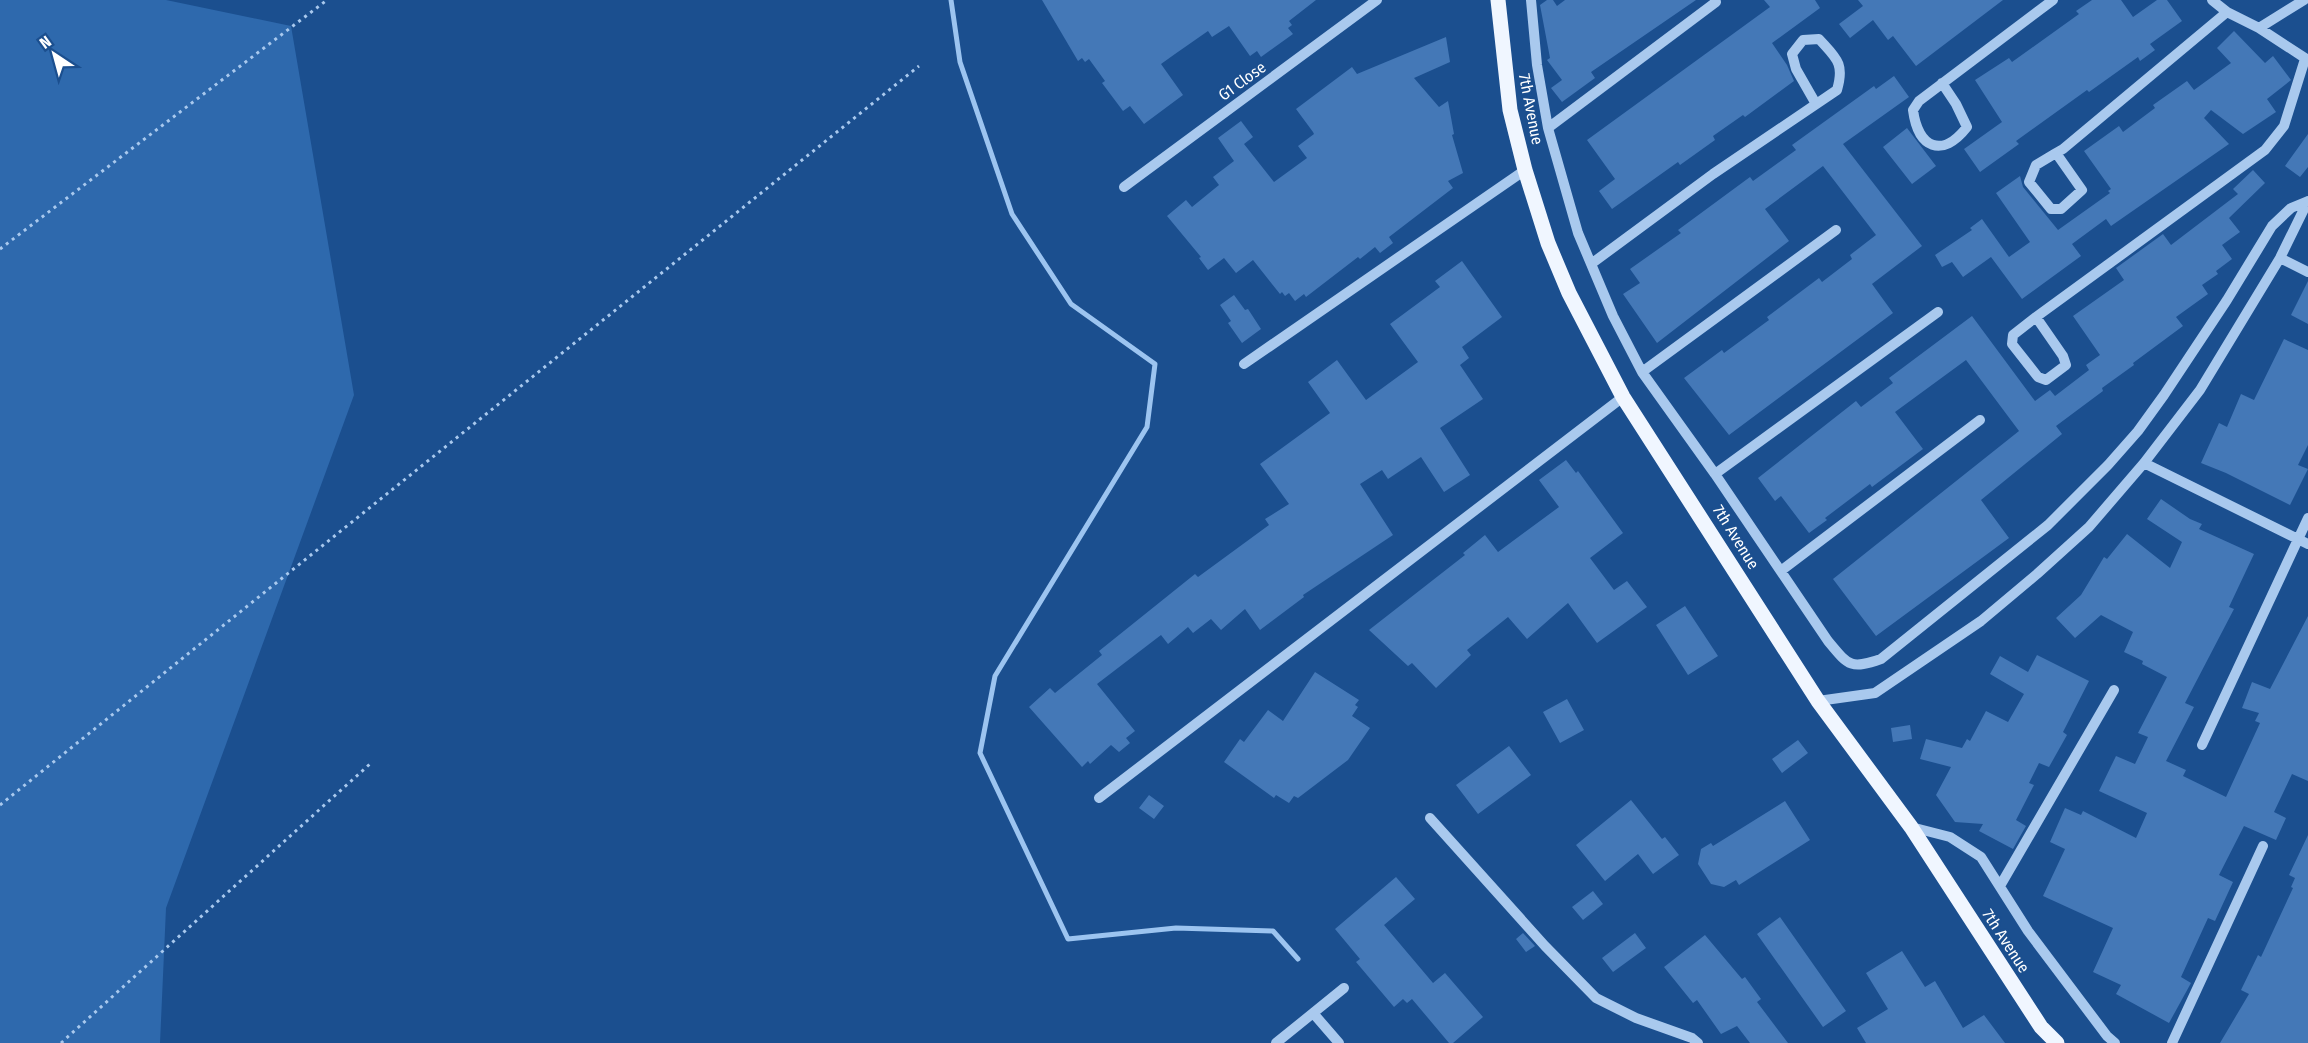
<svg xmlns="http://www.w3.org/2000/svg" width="2308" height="1043" font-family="'Fira Sans Condensed',sans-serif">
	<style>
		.green { fill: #2e69ad }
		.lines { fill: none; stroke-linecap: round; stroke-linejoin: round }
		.stream { stroke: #9cc4f0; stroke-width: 5 }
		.building { fill: #4478b7 }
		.path { stroke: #a9c9ee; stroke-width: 3; stroke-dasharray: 3 4.5; stroke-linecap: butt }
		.minor { stroke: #a9c9ee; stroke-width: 10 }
		.major { stroke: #f0f6ff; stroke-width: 15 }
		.labels { text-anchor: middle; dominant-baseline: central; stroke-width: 4.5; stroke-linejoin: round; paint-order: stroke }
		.street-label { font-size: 16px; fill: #fff; stroke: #1b4f8f }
	</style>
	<rect width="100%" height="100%" fill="#1b4f8f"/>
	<!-- green -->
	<path class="green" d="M0,0h166l125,26 63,369 -188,513 -6,135h-160z"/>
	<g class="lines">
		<!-- stream -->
		<path class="stream" d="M951,0l9,62 52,152 59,90 84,60 -8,63 -152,249 -15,77 88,186 108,-11 97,3 25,28"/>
	</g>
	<!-- building -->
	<path class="building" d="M1042,0h274l-27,21 3,4 -4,3 5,6 -32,23 -4,-6 -7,5 -21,-30 -17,11 -4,-6 -33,23 -14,10 22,31 -39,29 -14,-18 -7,5 -21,-28 3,-2 -16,-22 -4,3 -3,-4 -4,3z
		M1547,0h6l4,6 8,-6h131l-105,72 4,6 -33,24 -11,-14 11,-8 -15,-20 3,-2 -10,-53z
		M1764,0h51l5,8 -48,35 15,22 7,16 -49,36 -2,-2 -30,21 2,4 -35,25 -2,-3 -66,47 -13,-18 16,-12 -28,-39 183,-133z
		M1858,0h145l-87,66 -23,-30 -5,4 -15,-20 -23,18 -11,-14 24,-18z
		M2092,0h29l12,17 24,-17h10l15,21 -32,23 5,6 -15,11 -2,-4 -49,35 -2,-2 -71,51 3,3 -39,28 -16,-23 38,-27 -27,-42 34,-22 3,4 67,-48 -3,-3z
		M2234,31l31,32 8,-7 18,24 -24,19 9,13 -33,22 -32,-24 -7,8 25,26 -118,82 -5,-7 -34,25 9,12 -59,43 -31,-42 -28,20 -11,-15 -10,5 -7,-12 37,-25 -2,-2 12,-9 27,38 21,-15 -34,-49 24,-17 3,11 35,43 52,-37 -2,-2 3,-2 -27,-38 35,-25 4,6 32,-24 -2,-3 34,-24 7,9 37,-27 -14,-15z
		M1446,37l4,25 -36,16 25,29 9,-6 6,33 -2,1 11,38 -15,8 5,7 -64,49 4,6 -13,10 -5,-6 -15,12 -2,-2 -52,40 -2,-3 -9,7 -6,-8 -4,3 -3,-4 -2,2 -27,-34 -17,13 -12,-15 -16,12 -9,-12 2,-1 -34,-41 19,-16 6,7 27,-22 -6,-8 21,-16 -16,-23 23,-17 12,16 -9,7 30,38 33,-24 -9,-12 16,-12 -1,-2 -17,-23 56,-42 5,7z
		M1894,76l15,21 -66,47 79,102 -50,38 21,29 -164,122 -45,-57 38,-28 2,3 45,-33 -2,-3 52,-39 3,4 30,-23 -2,-4 26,-20 -53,-69 -58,43 24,32 -132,102 -34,-49 17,-11 -10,-14 51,-36 -3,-3 72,-53 3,4 43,-31 -4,-5 82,-59 2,3z
		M1907,128l29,38 -24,18 -29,-37z
		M2308,134v33l-8,10 -15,-11z
		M2253,170l12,13 -36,35 11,14 -18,13 10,14 -16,12 2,3 -16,11 6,9 -32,23 7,9 -50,37 1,2 -32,23 1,3 -47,35 6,8 -81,66 28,38 -133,98 -43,-57 186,-148 -53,-71 -71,52 28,37 -51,38 -2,-3 -45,34 2,2 -18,13 -28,-37 -6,5 -17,-23 98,-77 5,6 32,-24 -4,-5 83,-62 63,85 15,-11 5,6 34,-26 -3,-5 14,-10 -27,-39 51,-36 -8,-12 47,-34 8,11 67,-51 -5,-5z
		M1462,261l40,56 -40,30 7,11 -9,7 23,34 -43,29 30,47 -26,17 -23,-35 -33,22 -6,-9 -22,14 33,51 -90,60 1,2 -44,33 -15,-21 -24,21 -10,-11 -18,14 -5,-6 -20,17 -7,-9 -64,49 38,47 -9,7 4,5 -11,9 -8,-7 -21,19 -2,-3 -6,6 -53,-60 21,-19 5,5 47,-38 -3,-4 96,-77 3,3 71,-52 -4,-6 24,-15 -29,-40 70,-51 -22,-31 29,-22 29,40 52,-38 -28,-38 50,-37 -5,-6z
		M2308,281v43l-17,-9z
		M1234,295l11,15 3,-1 13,20 -19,14 -14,-20 3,-2 -11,-16z
		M2284,339l24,11v95l-10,20 10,4 -18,36 -64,-32 -25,-10 18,-40 8,4 14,-33 13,6z
		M1566,460l10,13 2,-2 45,62 -33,25 24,32 13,-9 20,26 -50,36 -29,-40 -41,36 -19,-22 -41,33 4,5 -35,33 -24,-25 -4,3 -39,-36 96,-75 -2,-2 22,-18 13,17 61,-45 -20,-27z
		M2161,499l29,20 12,5 -3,5 55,25 -25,53 5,2 -49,94 9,4 -28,54 20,9 -3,6 43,21 34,-74 -5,-2 4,-8 -17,-5 10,-26 18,7 38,-73v165l-16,-7 -18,38 12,6 -10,22 -32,-14 -25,49 14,7 -18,39 -7,-3 -27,59 10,6 -22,40 -53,-29 5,-9 -28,-13 20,-44 -70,-32 22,-47 -15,-7 15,-34 16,7 2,-4 53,27 11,-25 -48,-22 17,-35 19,8 13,-27 -10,-4 29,-56 -25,-13 1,-3 -19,-9 9,-20 -32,-17 -26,23 -19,-20 25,-23 23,-38 3,2 20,-25 43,34 12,-26 -35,-23z
		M1685,606l33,50 -30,19 -32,-50z
		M2037,655l52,26 -26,51 4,3 -18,32 -10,-4 -10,20 5,2 -18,35 10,6 -13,23 -34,-18 4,-7 -28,-2 -19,-27 15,-28 -31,-8 6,-20 36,9 5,-9 3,2 16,-30 22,11 16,-28 -34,-20 10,-18 28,16z
		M1315,672l44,28 -4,5 3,2 -6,9 18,12 -22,32 -50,38 -4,-2 -5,7 -13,-8 -2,3 -50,-36 16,-23 4,3 24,-32 15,11z
		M1567,699l17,31 -24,13 -17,-31z
		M1910,725l2,14 -19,3 -2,-14z
		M1798,740l10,13 -26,20 -10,-14z
		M1509,746l22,29 -53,39 -22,-29z
		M1149,795l15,11 -10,13 -15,-11z
		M1631,800l31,39 3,-2 14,18 -26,19 -15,-20 -33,27 -29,-36z
		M1785,801l25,39 -71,45 -3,-5 -12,7 -13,-3 -13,-20 3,-15 10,-6 2,3z
		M2308,835v208h-88l29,-49 -8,-4 17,-35 3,2 32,-69 -2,-1 4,-9 -6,-3z
		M1396,877l19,22 -31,26 49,58 12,-10 38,44 -30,26h-4l-37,-44 -5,4 -4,-4 -9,8 -38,-45 4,-3 -25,-30z
		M1593,891l10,13 -20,16 -11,-13z
		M1780,917l66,94 -23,16 -66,-93z
		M1523,933l12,13 -9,6 -10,-13z
		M1635,933l11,15 -33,24 -11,-14z
		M1705,935l37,44 3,-2 16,22 -4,3 31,41h-38l-13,-17 -16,8 -24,-34 -4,3 -29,-36z
		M1902,951l23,36 10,-6 28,47 21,-13 21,28h-139l-9,-15 31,-19 -22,-36z"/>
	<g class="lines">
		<!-- path -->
		<path class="path" d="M0,249l327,-249
			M0,805l919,-739
			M61,1043l310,-280"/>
		<!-- minor -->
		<path class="minor" d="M1531,0l6,65 11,63 30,105 35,83 29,56 73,102 113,167c20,24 22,29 53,18l167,-134 60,-60 30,-34 26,-36 63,-95 45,-74 19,-18 17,-7
			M2212,0l15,12 32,16 49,32
			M2259,28l45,-28
			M1942,83l14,21 11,23c-25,32 -49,21 -54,-17l6,-9 134,-101
			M1548,128l168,-126
			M2056,153l7,-4 164,-137
			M2056,153l26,37 -21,19h-10l-22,-27 7,-17z
			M1124,187l253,-187
			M2280,258l28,14
			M1591,264l122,-90 124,-84c8,-27 -1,-32 -18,-51l-16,1 -11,14 4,15 20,35
			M2036,317l229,-167 19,-24 21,-67
			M2036,317l27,39 3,9 -20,15 -8,-3 -26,-33 1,-9z
			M1244,364l281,-194
			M1642,372l194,-142
			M2144,463l164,81
			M1715,474l223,-162
			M1782,570l198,-150
			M1818,701l57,-8 106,-72 56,-47 52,-47 55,-64 56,-73 80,-132 28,-57
			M2202,745l106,-227
			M1099,798l524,-401
			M1430,818l115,128 51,52 40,20 56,20 6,5
			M1911,827l39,10 31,20 47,74 79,105 8,7
			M2000,886l114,-196
			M1313,1013l26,30
			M1276,1043l68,-55
			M2172,1043l91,-197"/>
		<!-- major -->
		<path class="major" d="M1498,0l12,110 15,60 23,73 21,50 54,104 195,304 93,126 130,200 16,16"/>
	</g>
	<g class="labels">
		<!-- street labels -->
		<g class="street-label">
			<text transform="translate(1242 81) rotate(-36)">G1 Close</text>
			<text transform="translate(1531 109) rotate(79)">7th Avenue</text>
			<text transform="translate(1736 537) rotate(58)">7th Avenue</text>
			<text transform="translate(2006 941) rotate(57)">7th Avenue</text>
		</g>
	</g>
	<!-- north arrow -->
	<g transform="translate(54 54) rotate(324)" stroke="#1b4f8f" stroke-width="4.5" paint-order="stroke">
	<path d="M0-4.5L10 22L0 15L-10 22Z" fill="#ffffff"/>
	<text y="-9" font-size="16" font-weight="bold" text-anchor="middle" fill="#ffffff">N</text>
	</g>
</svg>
